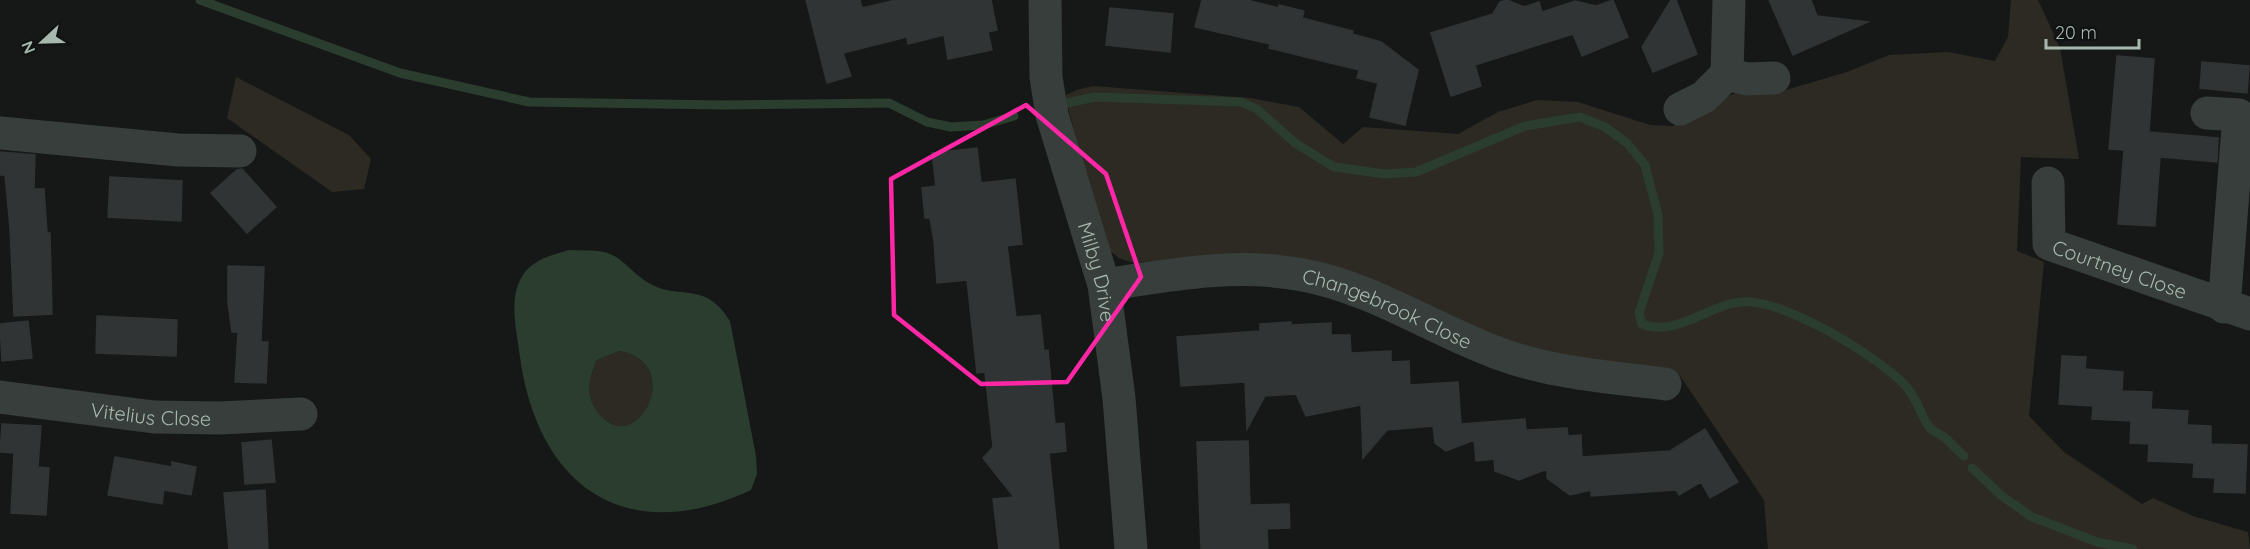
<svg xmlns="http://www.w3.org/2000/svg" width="2250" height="549" font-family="Quicksand,sans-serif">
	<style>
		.green { fill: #2c2a22 }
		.water { fill: #2b3d2f; fill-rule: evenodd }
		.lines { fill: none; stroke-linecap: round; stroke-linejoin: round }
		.stream { stroke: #2b3d2f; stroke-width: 9 }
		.building { fill: #313434; stroke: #303433; stroke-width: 1.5 }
		.minor { stroke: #373e3b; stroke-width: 33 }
		.marked { fill: none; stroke: #ff27a5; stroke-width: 4.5; stroke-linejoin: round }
		.labels { text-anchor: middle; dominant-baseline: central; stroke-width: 4.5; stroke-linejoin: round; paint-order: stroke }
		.street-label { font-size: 20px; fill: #a7b9af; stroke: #111313 }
	</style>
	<rect width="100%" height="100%" fill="#161818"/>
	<!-- green -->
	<path class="green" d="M2011,0h27l22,48 19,111 -58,-2 -4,94 27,11 -15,154 35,36 78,52 11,-6 40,18 55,16 2,17h-482l-4,-49 -86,-127 -127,-15 -346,-102 -71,7 -15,-5 -14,-11 -40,-151 11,-6 17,-4 157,12 49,9 44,37 20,-17 95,7 40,-22 39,-12 41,2 72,23 23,1 20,-14 47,-21 39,1 68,-20 42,-17 59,-3 47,9 13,-24z
		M236,77l113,58 22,24 -7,30 -32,3 -105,-74z
		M619,351c71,12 13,116 -24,57 -10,-16 -5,-33 2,-48z"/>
	<!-- water -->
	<path class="water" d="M569,250c12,1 30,-1 41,4 13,5 24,20 37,28 33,20 57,-3 83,39l26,135 1,18 -6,16c-126,59 -213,-4 -231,-133 -3,-24 -11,-55 0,-77 10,-20 29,-24 49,-30zM619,351c71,12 13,116 -24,57 -10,-16 -5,-33 2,-48z"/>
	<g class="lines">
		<!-- stream -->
		<path class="stream" d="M200,0l200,73 129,29 195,3 165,-2 38,19 24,5 32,-2 31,-9
			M1067,103l28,-6 146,5 16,7 38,34 39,24 51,7 31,-2 109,-46 55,-9 25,10 22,16 18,22 13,50 1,38 -20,60 3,11c33,14 68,-20 100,-22 42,-3 132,52 162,82 12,12 16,29 25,43 4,5 10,6 15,10 7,6 13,13 20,19
			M1972,468l30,28 30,21 65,25 36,7"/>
	</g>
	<!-- building -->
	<path class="building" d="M806,0h54l2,8 34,-8h95l6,30 -9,2 4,18 -44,9 -4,-24 -36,9 -1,-7 -64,16 8,23 -24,7z
		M1202,0h45l32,8v-3l25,6 -2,7 51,13 -1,3 29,8 37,28 -13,55 -35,-8 8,-34 -21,-5 2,-8 -90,-22 1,-4 -75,-17z
		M1507,0l17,7 15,-5 3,10 33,-11 21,5 17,-6 15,37 -46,19 -9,-22 -98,31 6,21 -30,10 -20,-63 62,-19 7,-12z
		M1671,0h5l21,54 -44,18 -11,-25z
		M1769,0h42l6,16 51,6 -75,33z
		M1110,8l63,6 -3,38 -64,-7z
		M2117,56l37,3 -5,73 69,6 -1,24 -57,-5 -5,69 -37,-2 6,-74 -15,-1z
		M2202,62l47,4 -2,27 -47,-5z
		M977,148l4,35 34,-4 7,65 -15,2 9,71 24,-2 4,36 4,-1 7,74 9,-1 2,28 -17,2 10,96h-60l-6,-50 21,-2 -31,-39 10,-11 -8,-75 -8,1 -10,-93 -30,3 -3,-42 -4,-23h-5l-3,-30 14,-2 -4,-33z
		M0,152l35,3 -1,34h10l3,44h3l2,81 -38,2 -4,-88 -5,-53h-5z
		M242,169l34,38 -29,26 -36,-40 26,-23z
		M110,177l72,4 -1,40 -73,-4z
		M228,266l36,1 -3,75h7l-2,41 -31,-1 3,-50h-6l-4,-29z
		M97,316l80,4 -1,36 -80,-3z
		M28,321l4,37 -30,3 -2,-37z
		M1291,322v3l40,-2v12h19l1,18 40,-2v11l18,-1 1,24 48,-3 3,42 64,-5 1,11 41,-2 1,8 13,-1 1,22 88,-6 35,-22 33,53 -28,16 -9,-16 -22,13 -3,-5 -85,6v-6l-21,5 -23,-17v-9l-28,11 -24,-9 -1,-12 -18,2 -2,-21 -28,11 -11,-8 -2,-17 -46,4 -24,28 -2,-53 -55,11 -10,-22 -31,2 -18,33 -2,-47 -64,4 -4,-49 83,-6v-7z
		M2062,356l24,1 -1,12 38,3 -1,19 30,1 -1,17 37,2 -1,14 24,1v18l36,1 -2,48 -31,-1 1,-14 -22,-1 1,-14 -46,-2 1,-17 -19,-1 1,-22 -39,-2 1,-13 -34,-2z
		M2,424l39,2 -3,41 11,1 -3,47 -35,-2 3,-60 -14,-1z
		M271,440l4,42 -30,2 -3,-41z
		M1248,441l2,64 39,-1 1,24 -23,1 1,20h-67l-4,-107z
		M115,457l57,10v-5l24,5 -5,28 -27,-5 -2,14 -54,-9z
		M265,490l3,59h-39l-5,-56z"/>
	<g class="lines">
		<!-- minor -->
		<g class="minor">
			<path id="s1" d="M1045,0l1,77 6,38 52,170 15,113 12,151"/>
			<path d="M1727,74l20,5 27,-1"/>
			<path d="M1680,109l24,-12 23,-23 2,-74"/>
			<path d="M2207,113l32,2 -15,192"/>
			<path d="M0,133l178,17 62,1"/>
			<path id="s2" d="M2048,183l1,61 201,70"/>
			<path id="s3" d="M1104,285c66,-10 133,-23 199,-10 70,13 131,55 197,79 53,19 109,23 165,30"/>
			<path id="s4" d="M0,397l154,20 66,1 81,-4"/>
		</g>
	</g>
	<!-- marked area -->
	<path class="marked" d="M1026,105l80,69 35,103 -74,105 -86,2 -87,-69 -3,-136z"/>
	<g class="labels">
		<!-- street labels -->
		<g class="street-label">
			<text stroke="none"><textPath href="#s2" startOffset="136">Courtney Close</textPath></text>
			<text stroke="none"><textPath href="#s1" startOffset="279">Milby Drive</textPath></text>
			<text stroke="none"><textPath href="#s3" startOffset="291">Changebrook Close</textPath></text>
			<text stroke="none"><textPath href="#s4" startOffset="152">Vitelius Close</textPath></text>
		</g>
	</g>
	<!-- north arrow -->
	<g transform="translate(42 42) rotate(248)" stroke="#111313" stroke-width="4.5" paint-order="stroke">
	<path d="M0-4.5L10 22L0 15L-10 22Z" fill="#a7b9af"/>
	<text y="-9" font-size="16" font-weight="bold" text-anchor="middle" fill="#a7b9af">N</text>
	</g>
	<!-- scale -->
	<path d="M2046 39v9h93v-9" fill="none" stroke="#a7b9af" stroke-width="3"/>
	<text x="2055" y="39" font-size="18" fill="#a7b9af" stroke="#111313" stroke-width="4.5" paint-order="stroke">20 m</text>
</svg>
